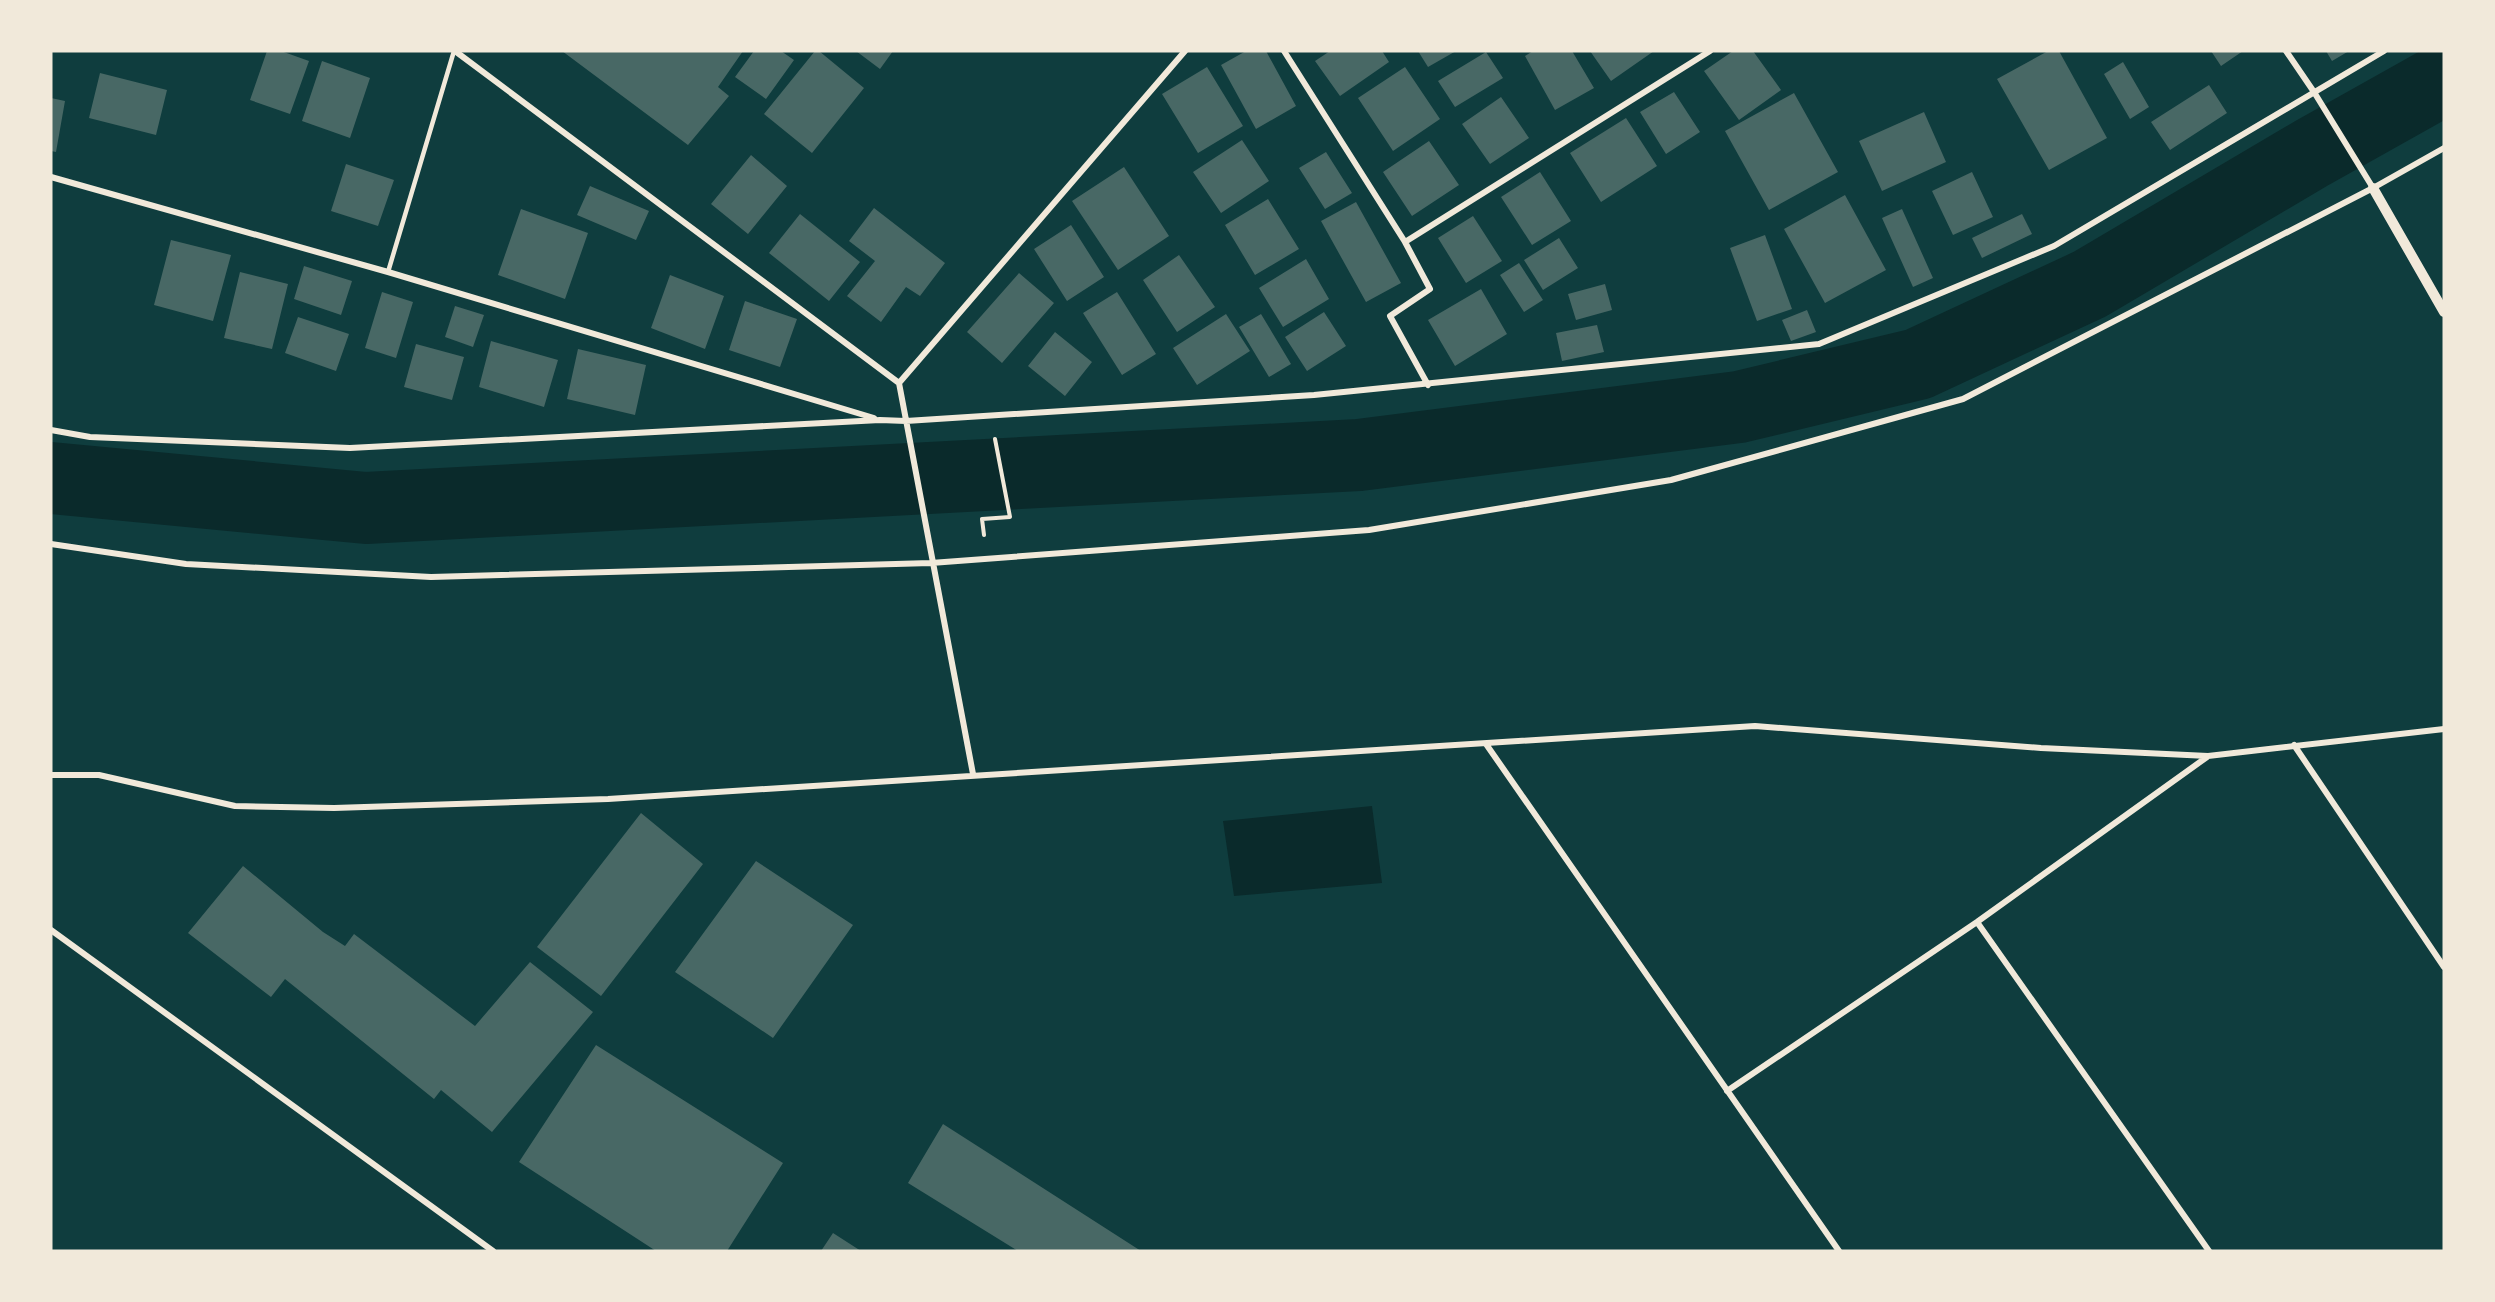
<svg xmlns="http://www.w3.org/2000/svg" width="2495" height="1302" font-family="Raleway,sans-serif">
	<style>
		.water { fill: #0a2a2b }
		.lines { fill: none; stroke-linecap: round; stroke-linejoin: round }
		.river { stroke: #0a2a2b; stroke-width: 72 }
		.building { fill: #486865 }
		.path { stroke: #f1e9da; stroke-width: 4 }
		.service { stroke: #f1e9da; stroke-width: 4.5 }
		.minor { stroke: #f1e9da; stroke-width: 6 }
		.tertiary { stroke: #f1e9da; stroke-width: 10 }
	</style>
	<rect width="100%" height="100%" fill="#0f3d3e"/>
	<!-- water -->
	<path class="water" d="M1372,806l10,77 -148,13 -11,-75z"/>
	<g class="lines">
		<!-- river -->
		<path class="river" d="M51,478l315,30 993,-53 380,-48 179,-43 172,-80 222,-131 132,-74"/>
	</g>
	<!-- building -->
	<path class="building" d="M267,51h14l28,10 -19,53 -40,-14z
		M562,51h181l-25,36 11,9 -41,49z
		M754,51h27l13,9 -28,39 -31,-22z
		M815,51h4l45,37 -52,65 -48,-39z
		M856,51h37l-13,18z
		M1246,51h20l30,55 -40,23 -35,-64z
		M1330,51h52l7,11 -49,34 -25,-35z
		M1418,51h38l-28,16z
		M1533,51h39l22,37 -39,22 -30,-54z
		M1590,51h64l-43,30z
		M1733,51h20l28,39 -42,30 -35,-49z
		M2048,51h11l48,87 -58,32 -52,-91z
		M2211,51h32l-22,15z
		M2326,51h23l-17,10z
		M1486,52l17,26 -48,29 -17,-26z
		M322,61l48,17 -20,60 -48,-17z
		M2123,62l26,45 -19,12 -26,-45z
		M1207,67l36,59 -45,27 -36,-59z
		M1405,67l35,52 -47,32 -35,-53z
		M100,73l67,17 -11,45 -67,-17z
		M2209,85l18,28 -57,37 -19,-28z
		M1674,92l26,40 -34,22 -26,-42z
		M1794,93l44,79 -69,38 -44,-79z
		M1501,97l28,41 -39,26 -28,-40z
		M51,98l14,3 -9,51 -5,-1z
		M1924,112l22,50 -64,29 -23,-50z
		M1626,118l31,48 -56,36 -31,-49z
		M1242,140l27,41 -48,32 -28,-41z
		M1429,141l30,44 -47,31 -29,-44z
		M1326,152l26,41 -27,16 -26,-41z
		M751,155l36,31 -39,48 -37,-30z
		M346,164l48,16 -16,46 -47,-15z
		M1124,167l45,69 -51,34 -46,-69z
		M1540,172l31,49 -39,24 -31,-48z
		M1972,172l21,45 -40,18 -21,-44z
		M590,186l59,25 -13,29 -59,-25z
		M1845,195l41,75 -61,33 -41,-74z
		M1268,199l31,50 -44,26 -30,-50z
		M1356,202l45,81 -35,19 -45,-81z
		M874,208l71,55 -25,33 -14,-9 -25,35 -34,-26 28,-35 -26,-20z
		M521,209l67,24 -23,66 -67,-24z
		M1902,209l31,69 -20,9 -31,-69z
		M800,214l60,48 -31,39 -60,-48z
		M2022,214l10,20 -50,24 -10,-20z
		M1473,216l29,45 -36,22 -28,-45z
		M1071,225l33,52 -37,24 -33,-52z
		M1765,235l27,74 -35,12 -27,-73z
		M1559,238l19,30 -35,22 -19,-30z
		M171,240l60,15 -18,66 -59,-16z
		M1179,255l36,52 -38,25 -34,-52z
		M1306,259l23,40 -46,28 -24,-39z
		M1519,263l24,37 -19,12 -24,-37z
		M304,266l48,15 -11,34 -47,-16z
		M240,272l48,12 -16,65 -48,-11z
		M1019,273l35,30 -52,60 -35,-31z
		M670,275l54,21 -19,53 -54,-21z
		M1605,284l7,26 -36,10 -8,-26z
		M1481,289l26,45 -52,32 -27,-46z
		M382,292l31,10 -17,56 -31,-10z
		M1117,292l39,62 -34,21 -39,-62z
		M745,301l52,18 -17,48 -51,-17z
		M455,306l29,9 -11,32 -28,-10z
		M1807,310l9,22 -25,9 -9,-21z
		M1324,312l22,34 -39,25 -22,-34z
		M1226,314l24,37 -53,34 -24,-37z
		M1261,314l30,50 -22,13 -30,-50z
		M298,317l51,17 -13,37 -51,-18z
		M1597,325l7,27 -42,9 -6,-28z
		M1055,332l37,30 -27,34 -37,-30z
		M491,341l67,19 -14,47 -65,-20z
		M416,344l48,13 -12,43 -48,-13z
		M578,349l68,16 -11,50 -68,-16z
		M641,813l62,51 -102,132 -64,-49z
		M756,861l97,64 -80,113 -98,-66z
		M243,866l80,66 22,14 9,-12 121,92 55,-64 63,50 -101,120 -51,-42 -7,9 -149,-120 -14,18 -83,-64z
		M596,1045l187,118 -56,88h-71l-137,-89z
		M943,1124l198,127h-123l-110,-68z
		M833,1233l28,18h-40z"/>
	<g class="lines">
		<!-- path -->
		<path class="path" d="M984,535l-2,-16 28,-2 -15,-78"/>
		<!-- service -->
		<path class="service" d="M388,272l66,-221"/>
		<!-- minor -->
		<path class="minor" d="M455,51l444,332 74,391
			M1284,51l121,191 305,-191
			M2286,51l28,41 59,96
			M51,177l337,95 486,146
			M1405,242l25,47 -40,27 38,69
			M899,383l286,-332
			M51,430l39,7 260,11 530,-28 26,1 408,-26 505,-51 235,-98 330,-195
			M51,544l135,20 245,13 500,-14 438,-33 302,-50 292,-81 410,-211 71,-40
			M1486,744l353,507
			M2294,745l150,222
			M51,775h48l136,31 99,2 274,-9 1147,-73 286,22 167,8 236,-27
			M1977,922l232,329
			M51,930l442,321
			M1727,1091l250,-169 230,-165"/>
		<!-- tertiary -->
		<path class="tertiary" d="M2373,188l71,124"/>
	</g>
	<!-- border -->
	<rect width="2495" height="1302" fill="none" stroke="#f1e9da" stroke-width="105"/>
</svg>
